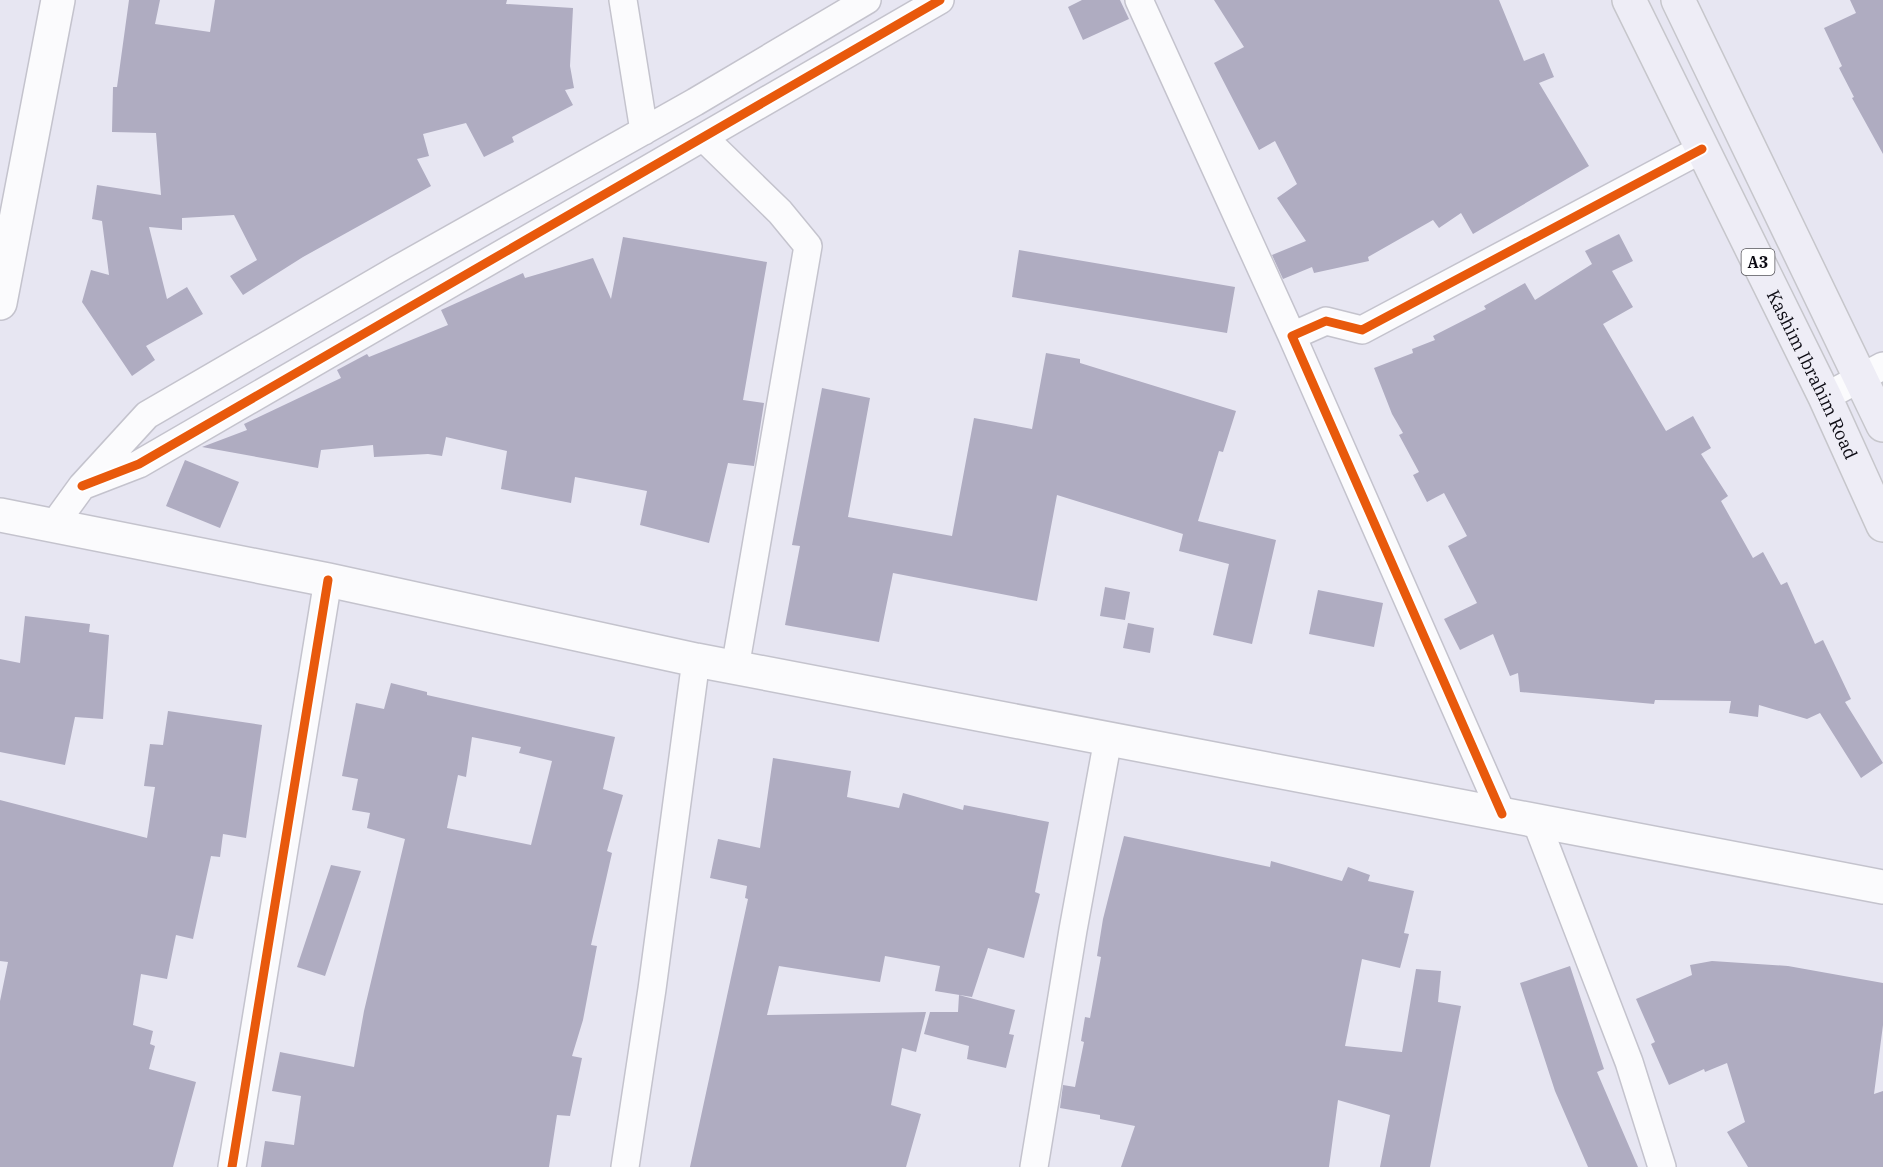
<svg xmlns="http://www.w3.org/2000/svg" width="1883" height="1167" font-family="'IBM Plex Serif',serif">
	<style>
		.building { fill: #afacc1; fill-rule: evenodd }
		.lines { fill: none; stroke-linecap: round; stroke-linejoin: round }
		.street-casing { stroke: #c4c3cd; stroke-width: 30 }
		.secondary-casing { stroke: #c4c3cd; stroke-width: 36 }
		.highway-casing { stroke: #c6c6cb; stroke-width: 36 }
		.street { stroke: #fbfbfd; stroke-width: 27 }
		.secondary { stroke: #fbfbfd; stroke-width: 33 }
		.highway { stroke: #eeedf6; stroke-width: 33 }
		.cycleway-casing { stroke: #fff; stroke-width: 13 }
		.cycleway { stroke: #e8590c; stroke-width: 9 }
		.labels { text-anchor: middle; dominant-baseline: central; stroke-width: 5; stroke-linejoin: round; paint-order: stroke }
		.shield { fill: #fff; stroke: #56555a; stroke-width: 1.5 }
		.shield-label { font-size: 16px; font-weight: bold; fill: #0d0c14 }
		.street-label { font-size: 18px; fill: #0d0c14; stroke: #fff }
	</style>
	<rect width="100%" height="100%" fill="#e7e6f2"/>
	<!-- building -->
	<path class="building" d="M129,0h31l-5,24 55,8 5,-32h292l-1,4 67,4 -3,58 4,22 -9,2 8,15 -61,32 2,5 -30,15 -18,-34 -43,11 6,22 -12,3 14,27 -128,71 -60,38 -13,-19 27,-16 -23,-45 -52,3v12l-33,-3 18,72 20,-12 16,27 -57,32 9,14 -23,16 -50,-74 9,-32 18,5 -7,-54 -10,-2 5,-34 64,10 -5,-62 -44,-1 1,-45h4z
		M1082,0h38l9,19 -46,21 -15,-33z
		M1214,0h285l25,61 20,-8 10,24 -15,6 50,83 -116,68 -12,-21 -22,15 -6,-8 -65,37 1,4 -55,12 -2,-6 -29,12 -11,-24 34,-14 -29,-43 20,-14 -22,-43 -16,9 -45,-87 30,-16z
		M1850,0h33v154l-31,-56 2,-1 -15,-29 3,-2 -18,-38 32,-15z
		M1619,234l14,27 -21,10 21,36 -30,17 63,107 27,-15 18,32 -10,6 27,42 -7,5 32,57 10,-6 18,33 6,-3 28,62 8,-4 28,59 -6,3 38,61 -22,15 -41,-65 -13,6 -48,-14 -1,12 -29,-4 2,-12 -76,-1 -1,4 -134,-12 -2,-19 -8,3 -17,-42 -33,16 -16,-31 33,-16 -29,-57 19,-10 -23,-43 -17,9 -14,-27 6,-3 -20,-37 4,-2 -11,-19 -18,-46 39,-15 -1,-4 23,-9 -2,-4 53,-27 -2,-3 41,-23 10,17 57,-36 -7,-13z
		M623,237l144,25 -24,138 21,3 -10,63 -26,-3 -19,80 -69,-18 7,-34 -72,-14 -4,26 -70,-14 6,-38 -61,-14 -4,19 -14,-2 -54,3 -1,-12 -52,5 -3,18 -116,-21 45,-17 -3,-6 97,-46 -4,-8 30,-16 2,3 79,-32 -7,-15 82,-37 2,5 68,-20 18,41z
		M1019,250l216,37 -8,46 -215,-36z
		M1046,353l34,6v4l156,48 -13,41 -4,-1 -21,70 78,19 -24,104 -39,-9 16,-71 -50,-13 4,-17 -126,-39 -20,106 -144,-28 -14,69 -94,-17 15,-79 -8,-1 30,-157 48,10 -22,119 104,19 22,-118 58,11z
		M185,460l54,22 -19,46 -54,-22z
		M1105,587l25,5 -5,28 -25,-4z
		M1318,590l65,13 -9,44 -65,-13z
		M25,616l65,8 -1,8 20,3 -6,84 -28,-2 -10,48 -65,-13v-93l20,4z
		M1128,623l26,5 -4,25 -27,-5z
		M391,683l36,9v3l188,42 -12,52 20,6 -16,56 5,2 -21,92 6,1 -14,74 -11,36 10,2 -12,58 -13,-1 -8,52h-288l4,-26 29,4 7,-49 -29,-5 8,-39 74,15 10,-56 41,-172 -38,-11 3,-15 -18,-3 6,-31 -16,-3 14,-73 28,6zM472,737l49,10 -2,6 33,8 -21,84 -84,-17 11,-53 8,2z
		M168,711l94,14 -16,113 -23,-4 -3,23 -9,-1 -18,83 -17,-4 -9,44 -26,-5 -8,51 20,6 -3,13 5,2 -6,23 47,13 -23,85h-173v-166l8,-39 -8,-1v-161l147,38 8,-51 -11,-1 6,-42 13,1z
		M773,758l78,13 -4,26 52,11 4,-15 60,17 1,-5 85,17 -14,70 5,2 -16,64 -36,-10 -16,49 -37,-6 5,-25 -55,-10 -5,26 -101,-16 -12,49 159,-3 -10,40 -14,-4 -11,57 30,9 -15,53h-216l58,-268 -3,-1 2,-12 -37,-8 8,-39 42,9z
		M1124,836l146,31 1,-6 71,20 6,-14 22,8 -2,6 46,10 -10,42 5,1 -9,34 -38,-9 -17,87 57,6 14,-83 25,2 -3,31 23,4 -31,161h-50l10,-52 -52,-15 -9,67h-208l14,-41 -35,-7v-4l-40,-7 3,-23 12,2 9,-45 -3,-1 4,-24 5,1 11,-61 -4,-1 6,-37z
		M331,865l30,6 -36,105 -28,-9z
		M1712,961l76,5 95,17v42l-9,69 9,-3v76h-135l-21,-35 18,-10 -18,-59 -22,9 -1,-3 -35,16 -18,-41 4,-2 -19,-43 56,-24 -2,-10z
		M1570,966l34,103 -7,3 41,95h-50l-33,-76 -35,-108z
		M959,995l56,15 -6,24 5,1 -8,33 -39,-9 2,-13 -45,-12 6,-22h28z"/>
	<g class="lines">
		<defs>
			<path id="street" d="M623,0l21,131
				M1139,0l153,336
				M704,138l76,74 28,34 -73,422
				M1825,397l58,-31
				M82,486l57,-22 801,-464
				M53,526l29,-40 65,-71 251,-146 297,-167 172,-102
				M1502,814l-210,-478 34,-15 36,9 340,-181
				M1536,821l93,241 33,105
				M232,1167l96,-587
				M625,1167l27,-178 44,-329
				M1034,1167l39,-237 35,-191"/>
			<path id="secondary" d="M0,303l58,-303
				M0,515l328,65 368,80 1187,227"/>
			<g id="highway">
				<path id="s1" d="M1629,0l196,397 58,128"/>
				<path d="M1678,0l205,425"/>
			</g>
		</defs>
		<!-- street casing -->
		<use href="#street" class="street-casing"/>
		<!-- secondary casing -->
		<use href="#secondary" class="secondary-casing"/>
		<!-- highway casing -->
		<use href="#highway" class="highway-casing"/>
		<!-- street -->
		<use href="#street" class="street"/>
		<!-- secondary -->
		<use href="#secondary" class="secondary"/>
		<!-- highway -->
		<use href="#highway" class="highway"/>
		<defs>
			<path id="cycleway" d="M82,486l57,-22 801,-464
				M1502,814l-210,-478 34,-15 36,9 340,-181
				M232,1167l96,-587"/>
		</defs>
		<!-- cycleway casing -->
		<use href="#cycleway" class="cycleway-casing"/>
		<!-- cycleway -->
		<use href="#cycleway" class="cycleway"/>
	</g>
	<g class="labels">
		<!-- shield labels -->
		<rect class="shield" x="1741.5" y="249" width="33" height="26" rx="4.5"/>
		<g class="shield-label">
			<text x="1758" y="262">A3</text>
		</g>
		<!-- street labels -->
		<g class="street-label">
			<text stroke="none"><textPath href="#s1" startOffset="417">Kashim Ibrahim Road</textPath></text>
		</g>
	</g>
</svg>
